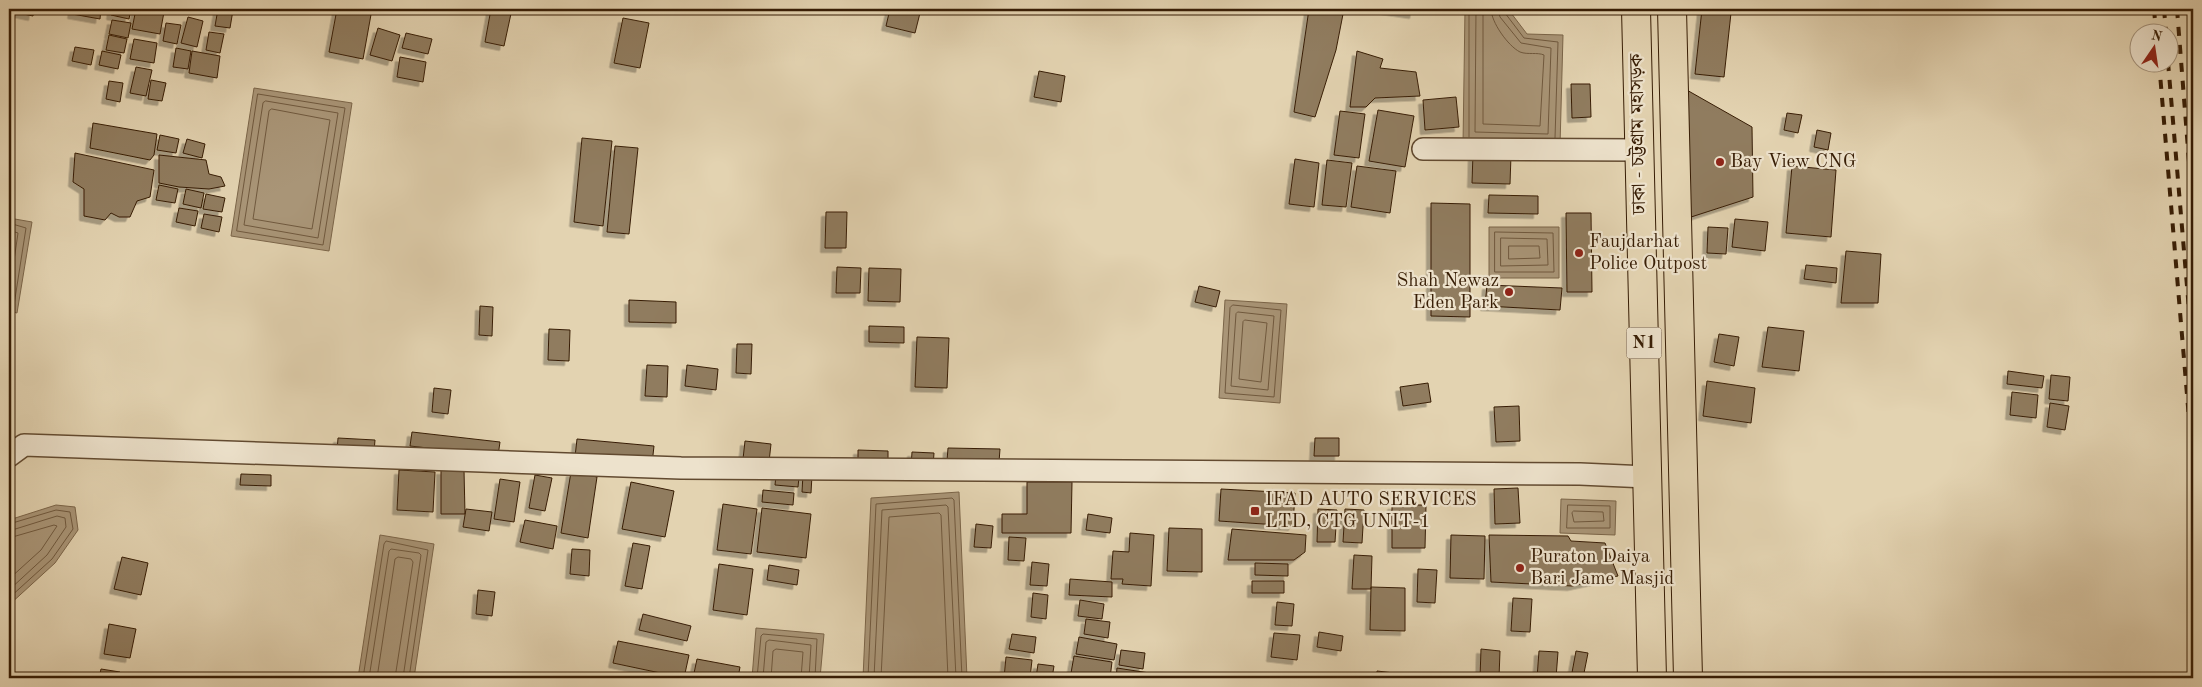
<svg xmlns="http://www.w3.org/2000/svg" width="2202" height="687" font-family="'Old Standard TT','Noto Serif Bengali',serif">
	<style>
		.water { fill: #a99577; stroke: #7b6549 }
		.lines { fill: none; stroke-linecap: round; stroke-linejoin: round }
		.shore { stroke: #70593e; stroke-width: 1 }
		.building { fill: #907c5e; stroke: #371d05; filter: url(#shadow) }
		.street-casing { stroke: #624a30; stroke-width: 24 }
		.highway-casing { stroke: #371d05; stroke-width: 30 }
		.street { stroke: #ede2cc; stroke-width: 21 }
		.highway { stroke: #e3d3b1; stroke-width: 28 }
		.rail { stroke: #371d05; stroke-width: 4; stroke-dasharray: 9 9; stroke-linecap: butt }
		.poi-dot { fill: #8f2418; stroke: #ede2cc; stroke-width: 2 }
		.labels { text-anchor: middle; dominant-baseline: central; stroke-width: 4.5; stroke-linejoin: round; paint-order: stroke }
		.shield { fill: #ede2cc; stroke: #6e5841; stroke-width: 1 }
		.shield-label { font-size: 18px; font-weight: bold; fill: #371d05 }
		.street-label { font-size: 19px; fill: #371d05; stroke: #ede2cc }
		.poi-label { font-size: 19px; fill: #371d05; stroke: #ede2cc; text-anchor: start }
	</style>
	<defs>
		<filter id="shadow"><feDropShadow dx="-4.5" dy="4.5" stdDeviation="0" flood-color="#0004"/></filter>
	</defs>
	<rect width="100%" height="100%" fill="#e3d3b1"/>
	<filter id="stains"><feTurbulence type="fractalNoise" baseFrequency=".004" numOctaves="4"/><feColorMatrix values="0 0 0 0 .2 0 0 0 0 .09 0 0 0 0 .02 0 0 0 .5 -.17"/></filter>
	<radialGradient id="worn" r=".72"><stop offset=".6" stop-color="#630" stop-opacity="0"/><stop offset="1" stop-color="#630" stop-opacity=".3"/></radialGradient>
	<!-- water -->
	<path class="water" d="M1465,9h43l19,25 36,1 -3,111 -97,-2z
		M254,88l98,15 -23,148 -98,-15z
		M9,218l23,4 -15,91 -8,-2z
		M1489,227h70v51h-70z
		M1225,300l62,4 -7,99 -61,-5z
		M959,492l8,186h-104l8,-180z
		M1561,499l55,2 -1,34 -55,-2z
		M56,505l19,2 3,23 -23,33 -46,42v-85z
		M380,535l54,9 -20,134h-56z
		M756,628l68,6 -4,44h-68z"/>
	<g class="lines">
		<!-- shore -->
		<path class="shore" d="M1476,9l-1,123 73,2 3,-86 -30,-5 -21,-26 -2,-8
			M1483,9v115l57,2 4,-71c-7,-3 -16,0 -24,-3 -12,-6 -29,-30 -29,-43
			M1505,9v4l19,25 34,4 -3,96
			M258,94l87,14 -22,137 -86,-14z
			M266,101l72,12 -20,125 -74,-13 19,-122z
			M272,109l58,11 -18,109 -59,-10 16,-108z
			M1469,137v-128
			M9,223l17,5 -12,77 -5,2
			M9,230l9,3 -9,62
			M1495,232l58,1 1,39h-59z
			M1501,238l46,1 1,26 -47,1z
			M1509,246h30l1,12 -31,1z
			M1233,305l48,5 -7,87 -49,-4 5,-85z
			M1238,312l36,4 -6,74 -37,-4 5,-72z
			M1245,320l22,3 -6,59 -22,-3 4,-57z
			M1568,505l42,1v22h-43z
			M1574,511l29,1 1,9 -30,1 -2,-9z
			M9,524l47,-14 14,2 3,17 -21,30 -43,39
			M9,531l48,-15 8,2 1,9 -19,28 -38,35
			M9,538l45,-13 3,1 -16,24 -32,29
			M363,678l21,-134 2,-3 42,9 -19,128
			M369,678l20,-127 2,-2 28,4 2,2 -18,123
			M377,678l18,-119 3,-2 13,2 2,3 -18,116
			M757,678l4,-42 2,-2 54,5 -2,39
			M763,678l3,-36 3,-2 42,5 -2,33
			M771,678l2,-27 3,-2 27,3 -2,26
			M868,678l8,-174 76,-6 2,2 8,178
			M874,678l8,-168 64,-5 2,2 8,171
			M881,678l8,-161 50,-4 2,2 7,163"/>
	</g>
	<!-- building -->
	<path class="building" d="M15,9h19l-1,7 -19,-4z
		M73,9h28l-1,10 -28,-5z
		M112,9h19l-2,10 -18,-4z
		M136,9l28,3 -4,22 -28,-5z
		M218,9l15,1 -3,18 -15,-2z
		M337,9h35l-9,50 -34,-7z
		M491,9h21l-8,37 -19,-4z
		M890,9l30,4 -5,20 -29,-7z
		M1309,9h35l-8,41 -21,67 -21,-5z
		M1380,9h35l-1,5z
		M1702,9l29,4 -7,64 -29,-3z
		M188,17l15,4 -6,26 -16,-4z
		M623,18l26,5 -9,45 -26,-5z
		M112,20l19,3 -3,15 -19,-4z
		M166,23l15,2 -4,19 -14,-3z
		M378,28l22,7 -8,26 -22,-6z
		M209,32l15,2 -4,19 -14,-3z
		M406,33l26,6 -4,15 -26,-6z
		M109,35l18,4 -3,14 -18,-3z
		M134,39l23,4 -3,20 -24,-4z
		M75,47l19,3 -3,15 -19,-4z
		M176,48l15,3 -3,18 -15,-2z
		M102,51l19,4 -3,14 -19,-4z
		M192,51l28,5 -3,22 -28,-5z
		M1357,51l26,8 -3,9 36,4 4,24 -45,2 -9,9h-16z
		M400,57l26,5 -3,20 -26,-5z
		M136,67l16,3 -6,26 -16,-3z
		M1039,71l26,5 -4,26 -27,-5z
		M151,80l15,3 -4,18 -14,-2z
		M109,81l14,2 -3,19 -14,-3z
		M1571,84h19l1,33 -19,1z
		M1685,89l67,38 1,70 -65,21z
		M1456,97l3,30 -34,3 -2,-30z
		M1378,110l36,6 -9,51 -36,-6z
		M1340,111l25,3 -6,44 -25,-3z
		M1787,113l15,2 -4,18 -14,-3z
		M93,123l64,11 -3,21 -4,5 -60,-12z
		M1817,130l14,3 -3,17 -14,-3z
		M160,135l19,4 -3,14 -19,-3z
		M582,138l30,3 -9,85 -29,-4z
		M187,139l18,5 -3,14 -19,-5z
		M615,146l23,2 -9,86 -22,-2z
		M75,153l79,17 -4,27 -13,4 -7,16h-11l-8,-4 -6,7 -21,-4v-27l-11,-7z
		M1473,153l38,2 -1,29 -38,-1z
		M159,155l47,5 3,14 12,3 4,9 -16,3 -30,-2 -20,-4z
		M1295,159l24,4 -5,44 -25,-3z
		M1327,160l25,3 -6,44 -24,-2z
		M1357,166l39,5 -6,42 -39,-6z
		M1792,166l44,4 -5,67 -45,-4z
		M159,185l19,4 -3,14 -19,-3z
		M186,189l18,4 -3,15 -18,-4z
		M206,194l19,4 -3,14 -19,-3z
		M1489,195l49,1v18l-50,-1z
		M1431,203l39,1v113l-39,-1z
		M179,208l19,3 -3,15 -19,-4z
		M826,212h21l-1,36h-21z
		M1566,213h25l1,79h-25z
		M204,214l18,3 -3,15 -18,-4z
		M1735,219l33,3 -3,29 -33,-4z
		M1708,227l20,1 -2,26 -19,-1z
		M1846,251l35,3 -3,49h-37z
		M1806,265l31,3 -1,15 -32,-4z
		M837,267l24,1 -1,25h-24z
		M869,268l32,1 -1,33 -32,-1z
		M1487,285l75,3 -2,22 -75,-4z
		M1199,286l21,5 -4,16 -21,-5z
		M629,300l47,2v21l-47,-1z
		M480,306l13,1 -1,29 -13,-1z
		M869,326l35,1v16l-35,-1z
		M1768,327l36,4 -5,40 -37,-4z
		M549,329l21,1 -1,31 -21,-1z
		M1719,334l20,3 -5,29 -20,-4z
		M917,337l32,1 -2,50 -32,-1z
		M737,344h15l-1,30 -15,-1z
		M647,365l21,1 -1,31 -22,-1z
		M687,365l31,4 -2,21 -31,-4z
		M2008,371l36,5 -2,12 -35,-4z
		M2051,375l19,2 -2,24 -19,-2z
		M1707,381l48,7 -4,35 -48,-7z
		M1428,383l3,19 -28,4 -3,-19z
		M434,388l17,2 -3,24 -16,-2z
		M2012,392l26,3 -2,23 -26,-3z
		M2050,403l19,3 -4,24 -18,-3z
		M1519,406l1,35 -24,1 -2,-35z
		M412,432l88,10 -2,14 -88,-10z
		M338,438l37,2 -1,12 -37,-1z
		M1315,438h24v18h-25z
		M577,439l77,7 -2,18 -77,-7z
		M745,441l26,3 -2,18 -26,-3z
		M948,448l52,1 -1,13 -52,-1z
		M858,450l30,1v16l-30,-1z
		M912,452l22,1 -1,14h-22z
		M399,470l36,2 -2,40 -36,-2z
		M441,470h23l1,44h-24z
		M571,472l26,5 -9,61 -27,-5z
		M241,474l30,1v11l-31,-1z
		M803,474l9,1 -1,18 -9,-1z
		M535,475l17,3 -7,33 -16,-3z
		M776,475l23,2 -1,10 -23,-2z
		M500,479l20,3 -6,40 -20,-3z
		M631,482l43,9 -9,46 -43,-8z
		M1027,482h45l-1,51h-69v-19h25z
		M1518,488l2,35 -25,1 -1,-35z
		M1221,489l74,4 -2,33 -74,-5z
		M763,490l31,3 -1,12 -31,-3z
		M723,504l34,5 -6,45 -34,-4z
		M1392,505h34l-1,43h-33z
		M762,508l49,6 -5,44 -49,-6z
		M466,509l26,3 -3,19 -26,-4z
		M1318,509l19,1 -2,32h-18z
		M1345,509l19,1 -2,33 -19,-1z
		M1088,514l24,4 -2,15 -24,-3z
		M525,520l32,6 -4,23 -33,-7z
		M976,524l17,2 -2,22 -17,-1z
		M1169,528l33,1v43l-35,-1z
		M1232,529l74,6 -1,17 -11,8h-66z
		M1130,533l24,2 -3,51 -29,-2 1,-5h-12l2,-28 16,1z
		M1451,535l34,1 -1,43 -34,-1z
		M1489,535l79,1 3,5 34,2 13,33 -46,10 -81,-4z
		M1009,537l17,1 -2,23 -16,-1z
		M633,543l17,3 -8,43 -17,-3z
		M572,549l18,1 -1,26 -19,-2z
		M1354,555l18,1 -1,33h-19z
		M122,557l26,6 -7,32 -27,-6z
		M1032,562l17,2 -2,22 -17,-1z
		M1255,563l33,1v12l-33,-1z
		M719,564l34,5 -6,46 -34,-5z
		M769,565l30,5 -2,15 -30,-5z
		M1418,569l19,1 -2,33 -18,-1z
		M1070,579l42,3v15l-43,-2z
		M1252,581h32v12h-32z
		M1371,587l34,1v43l-35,-1z
		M478,590l17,2 -3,24 -16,-2z
		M1033,593l15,2 -2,24 -15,-2z
		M1513,598l19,1 -2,33 -19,-1z
		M1080,600l24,4 -2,15 -24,-3z
		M1277,602l17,2 -2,22 -17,-1z
		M643,614l48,12 -4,15 -48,-11z
		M1086,619l24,3 -2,16 -24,-4z
		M109,624l27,5 -6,29 -26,-4z
		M1319,632l24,4 -2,15 -24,-4z
		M1274,633l26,2 -3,25 -26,-3z
		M1012,634l24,3 -2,16 -25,-4z
		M1079,637l38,7 -3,16 -38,-6z
		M618,641l71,14 -5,23 -71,-15z
		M1481,649l19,2 -1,27h-19z
		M1121,650l24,3 -2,16 -24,-4z
		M1539,651l19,1 -2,26h-19z
		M1576,651l12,2 -5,25h-12z
		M1074,656l38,6 -2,16 -39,-5z
		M1006,657l26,3 -2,18h-26z
		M697,659l43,8 -2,11h-45z
		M1038,664l16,2 -2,12h-16z
		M1117,668l39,6 -1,4h-39z
		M101,669l19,3 -1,6h-20z
		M1377,671l17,2v5h-17z
		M628,673l42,5h-42z
		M1070,675l18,3h-19z"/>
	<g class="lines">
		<defs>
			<path id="street" d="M1423,149l216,1
				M9,456l15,-11 657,23 899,6 67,3"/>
			<path id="highway" d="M1636,9l16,669
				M1672,9l16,669"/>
		</defs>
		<!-- street casing -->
		<use href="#street" class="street-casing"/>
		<!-- highway casing -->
		<use href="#highway" class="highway-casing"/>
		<!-- street -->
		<use href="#street" class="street"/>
		<!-- highway -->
		<use href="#highway" class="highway"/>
		<!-- rail -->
		<path class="rail" d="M2154,9l2,23
			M2164,9l2,23
			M2177,9l16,204
			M2159,62l34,404
			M2168,62l25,295"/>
	</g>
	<!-- markers -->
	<g class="poi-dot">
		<circle cx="1720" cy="162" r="5"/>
		<circle cx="1579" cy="253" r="5"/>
		<circle cx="1509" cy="292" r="5"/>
		<rect x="1250" y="506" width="10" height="10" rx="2.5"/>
		<circle cx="1520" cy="568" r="5"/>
	</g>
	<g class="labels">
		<!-- shield labels -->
		<rect class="shield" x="1626.5" y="327.5" width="35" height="31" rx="4"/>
		<g class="shield-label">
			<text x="1644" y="343">N1</text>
		</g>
		<!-- street labels -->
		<g class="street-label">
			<text transform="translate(1639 134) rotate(-91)">ঢাকা - চট্টগ্রাম মহাসড়ক</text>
		</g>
		<!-- poi labels -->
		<g class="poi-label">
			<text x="1730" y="162">Bay View CNG</text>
			<text x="1589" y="242">Faujdarhat<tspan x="1589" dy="22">Police Outpost</tspan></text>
			<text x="1499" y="281" text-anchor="end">Shah Newaz<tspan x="1499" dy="22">Eden Park</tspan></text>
			<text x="1265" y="500">IFAD AUTO SERVICES<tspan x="1265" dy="22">LTD, CTG UNIT-1</tspan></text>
			<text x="1530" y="557">Puraton Daiya<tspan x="1530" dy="22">Bari Jame Masjid</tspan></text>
		</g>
	</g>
	<!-- margin -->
	<rect width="2202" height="687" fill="none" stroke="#e3d3b1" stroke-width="30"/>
	<rect x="10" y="10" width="2182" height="667" fill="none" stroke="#371d05" stroke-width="2.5"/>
	<rect x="15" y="15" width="2172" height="657" fill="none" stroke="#371d05"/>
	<!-- north arrow -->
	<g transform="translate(2154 48) rotate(13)"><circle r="24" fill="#ede2cc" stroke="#a4937c"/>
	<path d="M0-4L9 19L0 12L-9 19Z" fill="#8f2418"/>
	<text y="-8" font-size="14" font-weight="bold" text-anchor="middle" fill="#371d05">N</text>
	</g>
	<rect width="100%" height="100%" filter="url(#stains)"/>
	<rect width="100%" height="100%" fill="url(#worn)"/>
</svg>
